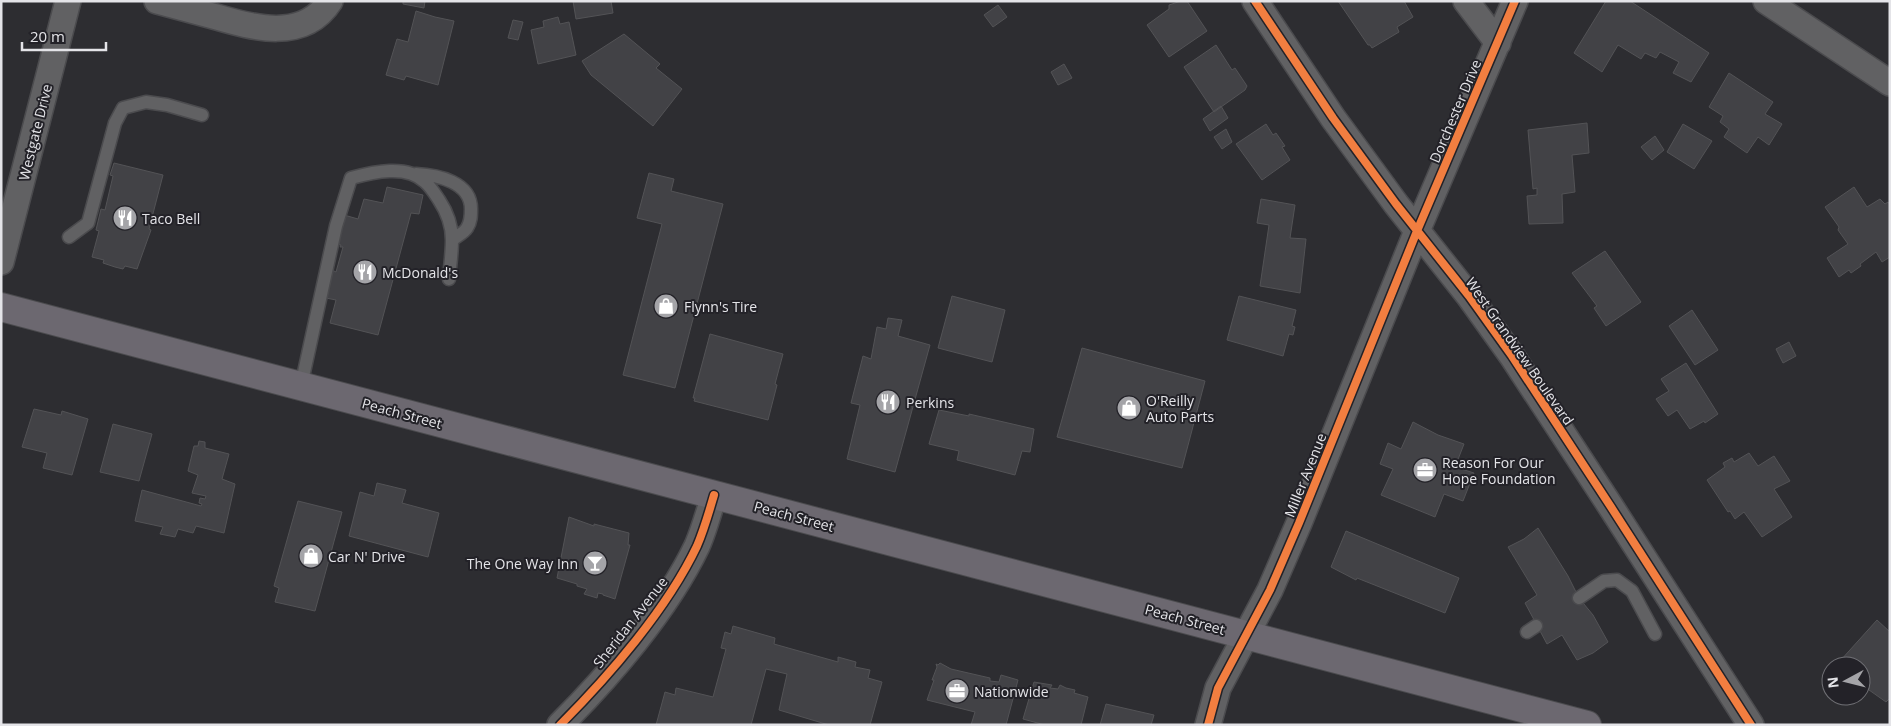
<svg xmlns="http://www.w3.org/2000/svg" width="1891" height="726" font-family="'Open Sans',sans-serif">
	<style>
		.building { fill: #424246; stroke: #535356 }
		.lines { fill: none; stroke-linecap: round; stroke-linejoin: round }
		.lane-casing { stroke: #4b4b4e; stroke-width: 15 }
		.street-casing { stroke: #4b4b4e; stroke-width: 28 }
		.primary-casing { stroke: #4b4b4e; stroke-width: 30 }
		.lane { stroke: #616163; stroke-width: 12 }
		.street { stroke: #616163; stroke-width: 25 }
		.primary { stroke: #6c6870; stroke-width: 28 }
		.cycleway-casing { stroke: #232228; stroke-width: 11 }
		.cycleway { stroke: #f27e40; stroke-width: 8 }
		.labels { text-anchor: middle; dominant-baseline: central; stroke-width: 4; stroke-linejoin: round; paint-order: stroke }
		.street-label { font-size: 14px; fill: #e4e4e8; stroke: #232228 }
		.poi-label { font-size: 14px; fill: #e4e4e8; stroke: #232228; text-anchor: start }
	</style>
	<rect width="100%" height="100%" fill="#2d2d31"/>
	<!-- building -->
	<path class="building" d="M403,1h22l-1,7 -21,-4z
		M573,1h38l2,12 -37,6z
		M1181,1h6l20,30 -38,26 -22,-32 22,-16v-4z
		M1338,1h66l9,16 -16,10 2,5 -27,16 -2,-3h-2z
		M1606,1h24l79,52 -18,29 -18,-9 6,-11 -19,-10 -4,6 -11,-5 -4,6 -23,-14 -16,27 -28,-19z
		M998,5l9,12 -14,10 -9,-12z
		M416,11l19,6 19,4 -16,64 -32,-9 -2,4 -18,-5 11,-36 11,3z
		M558,17l2,7 9,-2 7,33 -38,9 -7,-34 13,-3 -1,-6z
		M513,20l10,2 -5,18 -10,-2z
		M624,34l36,30 -4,4 26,21 -29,37 -62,-51 -9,-14z
		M1216,45l16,25 3,-2 12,18 -2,4 -31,22 -30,-45z
		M1064,64l8,14 -14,7 -7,-13z
		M1729,73l44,29 -8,12 17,10 -13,21 -11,-8 -11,16 -23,-16 5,-8 -9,-7 3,-6 -14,-9z
		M1221,106l7,12 -18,13 -7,-12z
		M1587,123l2,30 -17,2 3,37 -13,2 1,29 -34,1 -2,-28 10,-1v-7l-4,1 -5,-59z
		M1266,124l7,11 3,-2 9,13 -3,1 8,13 -28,20 -26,-36z
		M1683,124l29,17 -18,28 -27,-17z
		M1226,129l6,13 -10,7 -8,-12z
		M1655,136l9,14 -12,10 -11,-13z
		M114,163l49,12 -14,54 2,1 -14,39 -12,-3 -2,3 -8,-2 -12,-4 1,-3 -12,-3 7,-26 -3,-1 5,-21 4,1 8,-34 -3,-1z
		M649,173l25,6 -3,12 52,13 -48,184 -52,-13 39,-151 -25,-6z
		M387,187l36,8 -4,19 -8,-1 -33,122 -48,-12 6,-23 -10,-2 4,-14 -4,-1 4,-14 6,3 7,-25h-3l1,-2 -5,-1 8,-29 14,4 6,-20 19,4z
		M1854,187l13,20 13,-8 5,5 3,-2 2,3v52l-8,5 -6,-10 -16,12 1,2 -10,7 -2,-3 -10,7 -12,-19 21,-14 -10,-14 1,-3 -14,-20z
		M1261,199l34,6 -5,33 16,1 -6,54 -40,-7 9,-61 -12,-2z
		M1605,251l36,51 -35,24 -12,-18 3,-2 -25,-33z
		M952,296l53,14 -13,52 -54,-14z
		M1239,296l57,14 -4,16 3,1 -2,8 -4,-1 -6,22 -56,-16z
		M1692,310l26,40 -23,15 -26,-39z
		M888,318l14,2 -4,16 32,9 -35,127 -48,-13 13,-54 -9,-2 12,-47 8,3 6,-32 9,2z
		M710,334l73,20 -8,30 2,1 -9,35 -74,-19 1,-3h-2z
		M1789,342l7,14 -13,7 -7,-14z
		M1082,348l123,33 -23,87 -125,-31z
		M1686,363l32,51 -13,9 -1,-2 -14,8 -13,-19 -9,6 -12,-17 13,-8 -8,-12z
		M34,409l27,6 1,-4 26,8 -16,56 -29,-7 4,-15 -25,-6z
		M939,410l30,6v-2l65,15 -4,23 -8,-1 -7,24 -58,-15 2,-9 -30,-7z
		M1413,422l25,13 26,9 -9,23 19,6 -11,28 -19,-7 -9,23 -54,-22 12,-26 -13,-5 8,-21 13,6z
		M113,424l39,10 -13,47 -39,-9z
		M199,441l6,1v6l24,6 -7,25 13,5 -11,49 -28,-7 -3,7 -15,-4 -3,8 -15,-3 3,-7 -28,-6 7,-31 59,16 1,-2 -3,-1 1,-5 5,1 1,-3 -14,-3 6,-18 -10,-4 6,-25h4z
		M1749,453l9,13 16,-10 16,25 -16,8 18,28 -30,20 -18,-25 -9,7 -5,-8 -2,1 -21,-32 18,-13 -2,-4 9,-5 2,4z
		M377,483l29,7 -4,13 37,10 -11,44 -79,-21 11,-44 14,4z
		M298,501l44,11 -27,99 -40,-9 4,-14 -5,-2z
		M569,517l25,9v-2l35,9 -1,12h2l-15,54 -12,-4v-1l-5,-1 -1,5 -13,-4 3,-5 -10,-3v-2l-20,-6z
		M1538,528l30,48 11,22 14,17 15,27 -15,11 -16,7 -15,-25 -15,9 -22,-41 12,-8 -29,-48 16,-8z
		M1346,531l113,47 -14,35 -88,-35 -1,2 -25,-13z
		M1877,620l13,12v66l-4,4 -24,-17 2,-3 -3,-3v-13h-15l-6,-5z
		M733,626l42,12 -1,6 64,18v-5l18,5 -1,5 15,3 -2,8 14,4 -12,43h-41l-50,-15 8,-36 -21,-5 -15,56h-95l9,-33 10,3 1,-7 37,9 13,-48 -5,-1 4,-16 6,2z
		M940,663l11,6 39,9v3l9,1 2,-7 17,5 -12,45h-35l4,-13 -48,-12 7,-20h-2l5,-13 -1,-3 2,1z
		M1034,682l18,3 -2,3 8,1 2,-4 6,3 9,2 -1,3 14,4 -7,28h-36l-22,-6z
		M1106,704l48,11 -3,10h-51z"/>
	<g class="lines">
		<defs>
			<path id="lane" d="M416,174c22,1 55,8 55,35 0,7 0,13 -4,19 -3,5 -10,8 -15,12
				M69,237l19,-14 27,-100 8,-15 23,-6 21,3 35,10
				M301,386l35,-160 15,-48c22,-6 56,-14 74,4 6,5 10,12 14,18 8,12 13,26 13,40 0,13 -2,26 -3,39
				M1579,598l25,-17 13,-1 15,11 23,43
				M1527,632l9,-6"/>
			<path id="street" d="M157,1c18,5 37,10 56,15 38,11 90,27 117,-15
				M1255,1l78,117 63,86 73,92 43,60 99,151 140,218
				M1466,1l32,42
				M1766,1l124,82
				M1,262l67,-261
				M560,725c49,-49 107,-116 137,-179 7,-16 12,-34 17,-51
				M1208,725l10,-37 52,-98 29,-67 118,-292 98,-230"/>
			<path id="primary" d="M1,307l1586,418"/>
		</defs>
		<!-- lane casing -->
		<use href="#lane" class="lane-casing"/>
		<!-- street casing -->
		<use href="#street" class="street-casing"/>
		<!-- primary casing -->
		<use href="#primary" class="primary-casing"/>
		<!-- lane -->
		<use href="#lane" class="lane"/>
		<!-- street -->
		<use href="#street" class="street"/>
		<!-- primary -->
		<use href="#primary" class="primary"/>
		<defs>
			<path id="cycleway" d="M1255,1l78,117 63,86 73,92 43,60 99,151 140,218
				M560,725c49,-49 107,-116 137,-179 7,-16 12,-34 17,-51
				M1208,725l10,-37 52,-98 29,-67 118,-292 98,-230"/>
		</defs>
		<!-- cycleway casing -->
		<use href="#cycleway" class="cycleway-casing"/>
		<!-- cycleway -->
		<use href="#cycleway" class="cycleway"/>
	</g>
	<!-- icons -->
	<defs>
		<symbol id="restaurant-disc" viewBox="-11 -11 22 22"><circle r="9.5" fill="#a4a4a8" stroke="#232228"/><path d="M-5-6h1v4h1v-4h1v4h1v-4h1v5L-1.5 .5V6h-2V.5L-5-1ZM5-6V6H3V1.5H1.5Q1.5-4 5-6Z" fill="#fff"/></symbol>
		<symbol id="shop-disc" viewBox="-11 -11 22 22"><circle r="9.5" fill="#a4a4a8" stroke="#232228"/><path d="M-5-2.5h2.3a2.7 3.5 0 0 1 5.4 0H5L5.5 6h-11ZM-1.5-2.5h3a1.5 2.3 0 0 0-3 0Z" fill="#fff"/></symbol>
		<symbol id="office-disc" viewBox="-11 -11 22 22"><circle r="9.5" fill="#a4a4a8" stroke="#232228"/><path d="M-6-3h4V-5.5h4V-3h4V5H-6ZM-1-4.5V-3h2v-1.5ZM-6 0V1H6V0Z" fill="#fff"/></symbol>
		<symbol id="bar-disc" viewBox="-11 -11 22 22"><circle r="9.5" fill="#a4a4a8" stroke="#232228"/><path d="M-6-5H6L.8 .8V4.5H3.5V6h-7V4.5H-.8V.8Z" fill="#fff"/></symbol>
	</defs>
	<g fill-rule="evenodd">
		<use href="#restaurant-disc" x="111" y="204" width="28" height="28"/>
		<use href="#restaurant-disc" x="351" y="258" width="28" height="28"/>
		<use href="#shop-disc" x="652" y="292" width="28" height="28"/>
		<use href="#restaurant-disc" x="874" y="388" width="28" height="28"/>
		<use href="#shop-disc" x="1115" y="394" width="28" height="28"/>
		<use href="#office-disc" x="1411" y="456" width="28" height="28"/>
		<use href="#shop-disc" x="297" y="542" width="28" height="28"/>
		<use href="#bar-disc" x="581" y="549" width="28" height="28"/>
		<use href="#office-disc" x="943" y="677" width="28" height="28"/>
	</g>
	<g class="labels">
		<!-- street labels -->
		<g class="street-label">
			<text transform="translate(1455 111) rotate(-67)">Dorchester Drive</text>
			<text transform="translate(35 132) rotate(-76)">Westgate Drive</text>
			<text transform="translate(1520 351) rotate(55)">West Grandview Boulevard</text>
			<text transform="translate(402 413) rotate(15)">Peach Street</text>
			<text transform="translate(1305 475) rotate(-68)">Miller Avenue</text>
			<text transform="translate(794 516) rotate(15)">Peach Street</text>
			<text transform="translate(1185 619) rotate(15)">Peach Street</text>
			<text transform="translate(630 622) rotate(-52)">Sheridan Avenue</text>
		</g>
		<!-- poi labels -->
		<g class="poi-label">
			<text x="142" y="218">Taco Bell</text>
			<text x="382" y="272">McDonald's</text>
			<text x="684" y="306">Flynn's Tire</text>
			<text x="1146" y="400">O'Reilly<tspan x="1146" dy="16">Auto Parts</tspan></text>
			<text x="906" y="402">Perkins</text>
			<text x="1442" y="462">Reason For Our<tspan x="1442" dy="16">Hope Foundation</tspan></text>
			<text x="328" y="556">Car N' Drive</text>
			<text x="578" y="563" text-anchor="end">The One Way Inn</text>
			<text x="974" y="691">Nationwide</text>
		</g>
	</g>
	<!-- border -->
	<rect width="1891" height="726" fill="none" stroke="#e4e4e8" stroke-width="5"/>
	<!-- north arrow -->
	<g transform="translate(1846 681) rotate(263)"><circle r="24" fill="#232228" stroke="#707075"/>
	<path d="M0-4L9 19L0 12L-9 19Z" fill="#a4a4a8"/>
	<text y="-8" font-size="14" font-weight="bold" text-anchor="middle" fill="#e4e4e8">N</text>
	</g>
	<!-- scale -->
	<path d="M22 42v8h84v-8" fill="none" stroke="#e4e4e8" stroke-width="2.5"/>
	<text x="30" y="42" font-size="15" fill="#e4e4e8" stroke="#232228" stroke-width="4" paint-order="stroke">20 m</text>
</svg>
